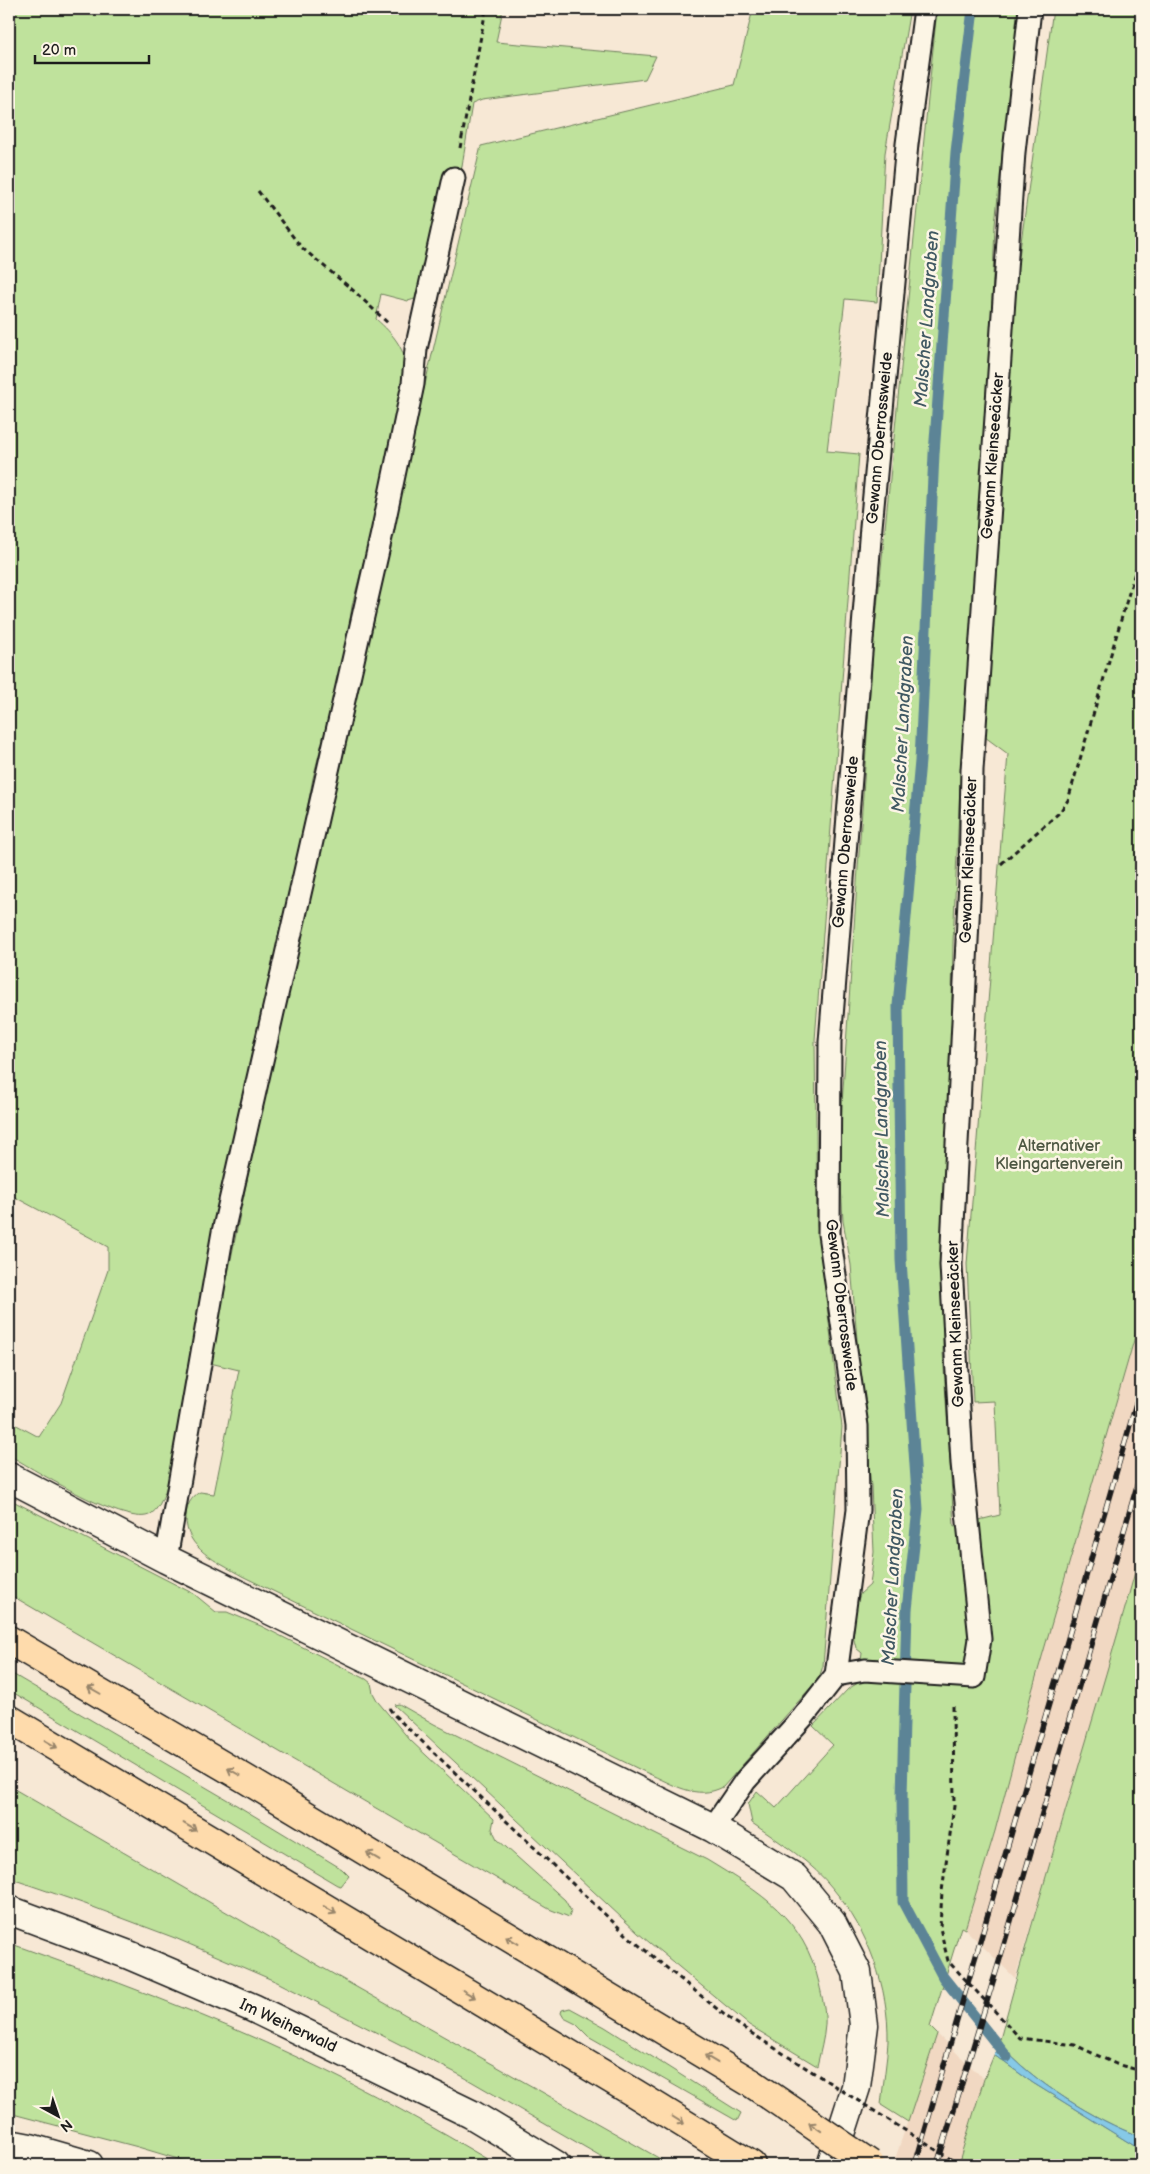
<svg xmlns="http://www.w3.org/2000/svg" width="1150" height="2174" font-family="'Balsamiq Sans',sans-serif">
	<style>
		.built { fill: #f1d8c2 }
		.green { fill: #bfe29c; stroke: #6e7f5c }
		.water { fill: #86c9e7; stroke: #5c8496 }
		.lines { fill: none; stroke-linecap: round; stroke-linejoin: round }
		.stream { stroke: #5c8496; stroke-width: 11 }
		.service-casing { stroke: #1c1c1c; stroke-width: 25 }
		.minor-casing { stroke: #1c1c1c; stroke-width: 31 }
		.tertiary-casing { stroke: #1c1c1c; stroke-width: 31 }
		.trunk-casing { stroke: #1c1c1c; stroke-width: 31 }
		.path { stroke: #1c1c1c; stroke-width: 3; stroke-dasharray: 5 4; stroke-linecap: butt }
		.service { stroke: #fcf5e5; stroke-width: 21 }
		.minor { stroke: #fcf5e5; stroke-width: 28 }
		.tertiary { stroke: #fcf5e5; stroke-width: 28 }
		.trunk { stroke: #fedbac; stroke-width: 28 }
		.rail-casing { stroke: #1c1c1c; stroke-width: 5.5 }
		.rail { stroke: #fcf5e5; stroke-width: 4; stroke-dasharray: 11; stroke-linecap: butt }
		.trunk-bridge-casing { stroke: #1c1c1c; stroke-width: 31; stroke-linecap: butt }
		.path-bridge { stroke: #1c1c1c; stroke-width: 3; stroke-dasharray: 5 4; stroke-linecap: butt }
		.trunk-bridge { stroke: #fedbac; stroke-width: 28 }
		.oneway { stroke: #98856b }
		.labels { text-anchor: middle; dominant-baseline: central; stroke-width: 5; stroke-linejoin: round; paint-order: stroke }
		.street-label { font-size: 16px; fill: #1c1c1c; stroke: #fcf5e5 }
		.park-label { font-size: 16px; fill: #4d5742; stroke: #fcf5e5 }
		.water-label { font-size: 18px; font-style: italic; fill: #415963; stroke: #fcf5e5 }
	</style>
	<rect width="100%" height="100%" fill="#f7e8d5"/>
	<filter id="ink" filterUnits="userSpaceOnUse"><feTurbulence type="fractalNoise" baseFrequency=".02" numOctaves="2"/><feDisplacementMap in="SourceGraphic" scale="10" xChannelSelector="R" yChannelSelector="G"/><feConvolveMatrix kernelMatrix="1 2 1 2 8 2 1 2 1" color-interpolation-filters="sRGB"/></filter>
	<g filter="url(#ink)">
		<!-- built -->
		<path class="built" d="M1141,1316v235l-35,126 -91,301 -50,-49 30,-98 37,-140z
			M937,2034l47,45 -26,86h-65z"/>
		<!-- green -->
		<path class="green" d="M9,9h494l-7,33 160,14 -11,23 -163,21 -10,4 -11,68 -26,121 -27,8 -27,-7 -5,25c18,16 30,30 31,55l-27,124 -28,108 -7,48 -32,124 -11,58 -57,251 -73,382c-5,13 -8,36 -21,45 -22,15 -118,-45 -142,-59v-34l30,16 22,-34 47,-133v-23l-99,-53v-80l2,-1h-2z
			M753,9h157l-25,144 -8,149 -32,-3 -18,152 32,3 -44,586 2,185 25,202 -19,239 -4,12 -96,109c-27,14 -50,-3 -76,-14l-405,-197c-24,-14 -57,-27 -56,-59 0,-11 5,-20 14,-25l14,2 25,-124 -29,-7 67,-332 76,-340 128,-545 253,-61z
			M937,9h84l-11,73 -15,143 -5,129 -29,409 -8,179 -2,113 -7,137 -1,160 11,174 46,-11 -5,-114 -22,1 -6,-138 41,-510 -23,-17 24,-407 44,-321h88v1307l-109,375 -37,140 -30,98 -4,-2 -31,100 7,7 -29,88 -27,-17c2,-21 6,-43 7,-64 1,-54 -20,-110 -54,-151 -22,-28 -53,-47 -82,-67l-4,-19 9,-13 19,17 57,-63 -20,-19 35,-37 10,-6 4,-30 -6,-5 -4,-16 4,-25 4,-13 10,-9 4,-33 -3,-66 -7,-59 -13,-162 -8,-44 -3,-53 2,-64 31,-456z
			M9,1499l185,95 22,18h11l34,14 105,53 5,4 2,10 5,9 32,38 84,79 -2,10 5,10 68,61 6,11 -2,6 -20,-8 -540,-315z
			M1141,1551v586c-46,-17 -110,-56 -142,-94 44,-165 97,-328 142,-492z
			M9,1672l229,134 104,63 7,7 -8,10 -4,-1 -328,-195z
			M399,1704l35,20 273,136c54,33 97,58 112,123 3,14 7,28 6,42 -1,14 -5,28 -8,41l-68,-41 -111,-92 -244,-228z
			M9,1786l326,189 336,190h-55l-154,-89 -185,-94 -102,-44 -90,-34 -76,-26z
			M9,1943c98,35 197,71 292,116 67,31 132,68 196,106h-299l-60,-18 -129,-34z
			M570,2008l35,19 136,86 -4,8 -149,-85 -12,-12 -12,-6 -3,-5 1,-3z
			M994,2055l39,28 108,67v15h-169l-12,-7 24,-79z"/>
		<!-- water -->
		<path class="water" d="M999,2043c32,38 96,77 142,94v13l-108,-67 -39,-28z"/>
		<g class="lines">
			<!-- stream -->
			<path class="stream" d="M973,9l-17,143 -22,302 -14,307 -22,245 3,254 17,249 -11,101 -5,186 1,106 40,75 64,80"/>
			<defs>
				<path id="service" d="M166,1559l57,-327 159,-699 31,-149 3,-35 38,-171
					M836,1675l22,-165 -1,-84 -28,-192 1,-192 41,-515 36,-383 18,-135
					M713,1828l32,-47 58,-64 33,-42 29,-5 109,7 6,-38 -18,-176 -11,-198 19,-385 2,-110 42,-618 16,-143"/>
				<path id="minor" d="M9,1477l157,82 547,269 81,49 38,46 25,49 7,53 -8,62 -25,78
					M9,2144l21,4 59,17"/>
				<path id="tertiary" d="M9,1910l120,45 124,53 218,106 85,51"/>
				<path id="trunk" d="M9,1640l235,138 509,306
					M9,1719l627,375 115,71"/>
			</defs>
			<!-- service casing -->
			<use href="#service" class="service-casing"/>
			<!-- minor casing -->
			<use href="#minor" class="minor-casing"/>
			<!-- tertiary casing -->
			<use href="#tertiary" class="tertiary-casing"/>
			<!-- trunk casing -->
			<use href="#trunk" class="trunk-casing"/>
			<!-- path -->
			<path class="path" d="M460,148l26,-139
				M258,191l43,56 54,45 35,33
				M1001,864l59,-52 8,-12 73,-248
				M1140,1610h1
				M953,1706l1,100 -12,85 -2,37 8,33 72,77 55,7 41,19 25,7
				M389,1708l5,7 235,222 98,80 38,25
				M1085,2165l6,-3 6,3"/>
			<!-- service -->
			<use href="#service" class="service"/>
			<!-- minor -->
			<use href="#minor" class="minor"/>
			<!-- tertiary -->
			<use href="#tertiary" class="tertiary"/>
			<!-- trunk -->
			<use href="#trunk" class="trunk"/>
			<defs>
				<path id="rail" d="M915,2165l226,-778
					M937,2165l62,-203 142,-490"/>
			</defs>
			<!-- rail casing -->
			<use href="#rail" class="rail-casing"/>
			<!-- rail -->
			<use href="#rail" class="rail"/>
			<defs>
				<path id="trunk-bridge" d="M753,2084l117,80"/>
			</defs>
			<!-- trunk-bridge casing -->
			<use href="#trunk-bridge" class="trunk-bridge-casing"/>
			<!-- path-bridge -->
			<path class="path-bridge" d="M765,2042l195,123"/>
			<!-- trunk-bridge -->
			<use href="#trunk-bridge" class="trunk-bridge"/>
		</g>
		<!-- one-way arrows -->
		<defs><path id="oneway-shaft" d="M-6 0H5M1.5-3L5.5 0L1.5 3" fill="none" stroke-width="1.6" stroke-linecap="round" stroke-linejoin="round" transform="scale(1.25)"/></defs>
		<g class="oneway">
			<use href="#oneway-shaft" transform="translate(94 1690) rotate(-150)"/>
			<use href="#oneway-shaft" transform="translate(51 1744) rotate(31)"/>
			<use href="#oneway-shaft" transform="translate(234 1772) rotate(-150)"/>
			<use href="#oneway-shaft" transform="translate(190 1827) rotate(31)"/>
			<use href="#oneway-shaft" transform="translate(373 1856) rotate(-149)"/>
			<use href="#oneway-shaft" transform="translate(330 1910) rotate(31)"/>
			<use href="#oneway-shaft" transform="translate(512 1940) rotate(-149)"/>
			<use href="#oneway-shaft" transform="translate(469 1994) rotate(31)"/>
			<use href="#oneway-shaft" transform="translate(711 2059) rotate(-149)"/>
			<use href="#oneway-shaft" transform="translate(678 2120) rotate(32)"/>
			<use href="#oneway-shaft" transform="translate(815 2127) rotate(-146)"/>
		</g>
	</g>
	<g class="labels">
		<!-- street labels -->
		<g class="street-label">
			<text transform="translate(880 438) rotate(-85)">Gewann Oberrossweide</text>
			<text transform="translate(993 456) rotate(-86)">Gewann Kleinseeäcker</text>
			<text transform="translate(846 842) rotate(-85)">Gewann Oberrossweide</text>
			<text transform="translate(969 860) rotate(-88)">Gewann Kleinseeäcker</text>
			<text transform="translate(841 1305) rotate(83)">Gewann Oberrossweide</text>
			<text transform="translate(956 1324) rotate(-92)">Gewann Kleinseeäcker</text>
			<text transform="translate(288 2026) rotate(25)">Im Weiherwald</text>
		</g>
		<!-- park labels -->
		<g class="park-label">
			<text x="1059" y="1146">Alternativer<tspan x="1059" dy="18">Kleingartenverein</tspan></text>
		</g>
		<!-- water labels -->
		<g class="water-label">
			<text transform="translate(927 319) rotate(-86)">Malscher Landgraben</text>
			<text transform="translate(903 724) rotate(-87)">Malscher Landgraben</text>
			<text transform="translate(882 1129) rotate(-91)">Malscher Landgraben</text>
			<text transform="translate(893 1577) rotate(-87)">Malscher Landgraben</text>
		</g>
	</g>
	<!-- margin -->
	<rect width="1150" height="2174" fill="none" stroke="#fcf5e5" stroke-width="30"/>
	<rect x="15" y="15" width="1120" height="2144" fill="none" stroke="#1c1c1c" stroke-width="2" filter="url(#ink)"/>
	<!-- north arrow -->
	<g transform="translate(58 2116) rotate(140)" stroke="#fcf5e5" stroke-width="4" paint-order="stroke">
	<path d="M0-4L9 19L0 12L-9 19Z" fill="#1c1c1c"/>
	<text y="-8" font-size="14" font-weight="bold" text-anchor="middle" fill="#1c1c1c">N</text>
	</g>
	<!-- scale -->
	<path d="M35 55v8h114v-8" fill="none" stroke="#1c1c1c" stroke-width="2.5"/>
	<text x="42" y="55" font-size="15" fill="#1c1c1c" stroke="#fcf5e5" stroke-width="4" paint-order="stroke">20 m</text>
</svg>
